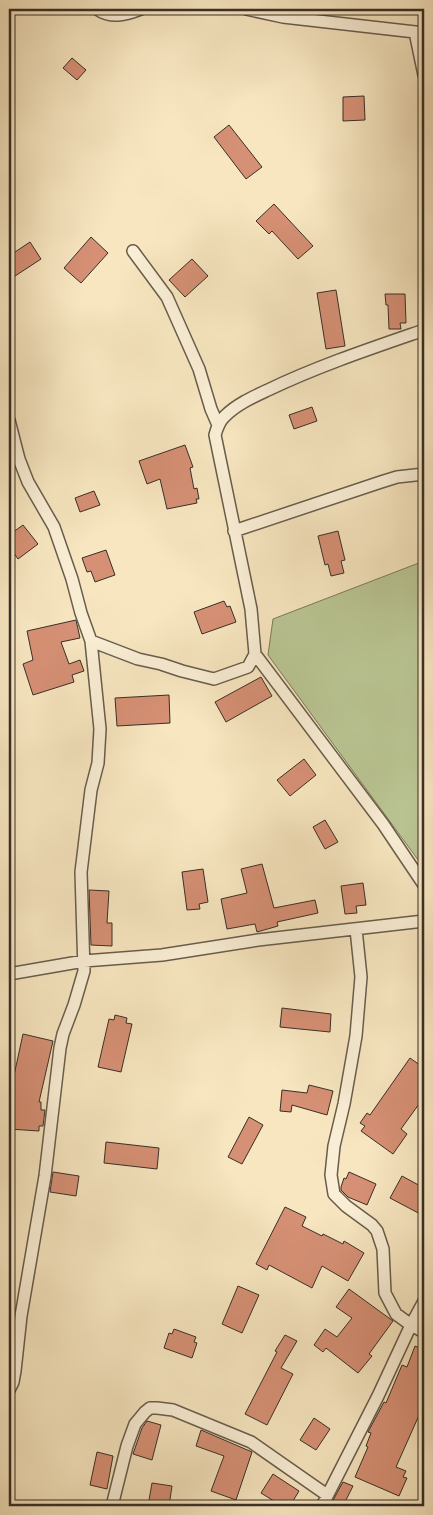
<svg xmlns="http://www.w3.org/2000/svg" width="433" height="1515" font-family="'Gentium Book Plus',serif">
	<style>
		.green { fill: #bac694; stroke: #797a5d }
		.building { fill: #d69075; stroke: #382f26 }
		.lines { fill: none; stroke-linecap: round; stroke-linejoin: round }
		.street-casing { stroke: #685d4c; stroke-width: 14 }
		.street { stroke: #faefd6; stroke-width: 11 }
	</style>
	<rect width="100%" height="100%" fill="#f7e6c0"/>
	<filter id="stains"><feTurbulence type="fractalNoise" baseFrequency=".004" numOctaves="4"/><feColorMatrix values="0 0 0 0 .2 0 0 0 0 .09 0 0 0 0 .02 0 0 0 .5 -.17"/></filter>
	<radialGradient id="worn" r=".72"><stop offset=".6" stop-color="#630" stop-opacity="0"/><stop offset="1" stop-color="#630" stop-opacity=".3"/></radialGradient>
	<!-- green -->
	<path class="green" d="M424,561v307l-156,-213 5,-36z"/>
	<!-- building -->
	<path class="building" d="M72,58l14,12 -9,10 -14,-12z
		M364,96l1,24 -22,1v-24z
		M229,125l33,42 -16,12 -32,-42z
		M274,204l39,42 -15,13 -26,-28 -3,3 -13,-13z
		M91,237l17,16 -27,30 -17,-15z
		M30,242l11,17 -32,21v-24z
		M192,259l16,17 -23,21 -16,-17z
		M336,290l9,56 -19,3 -9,-56z
		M385,294h20l1,29h-6l1,6h-12l-1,-24h-2z
		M312,407l5,14 -23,8 -5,-14z
		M185,445l8,22 -3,1 4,21 3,-1 2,11h-3l1,4 -30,6 -7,-30 -13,5 -8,-23z
		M94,491l6,14 -20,7 -5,-14z
		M23,525l15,19 -20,15 -9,-13v-11z
		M338,531l7,29 -4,1 3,12 -13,3 -3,-12 -3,1 -7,-29z
		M106,550l9,25 -20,7 -4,-11 -4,1 -5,-14z
		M224,601l3,6 3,-1 6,16 -34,12 -8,-22z
		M76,620l4,18 -19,4 8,22 11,-4 4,11 -12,4 2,7 -41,13 -10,-31 10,-4 -6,-29z
		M261,677l11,19 -46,26 -11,-20z
		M169,695l1,28 -53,3 -2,-28z
		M304,759l12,16 -26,21 -13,-16z
		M325,820l13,22 -13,7 -12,-22z
		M262,864l12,44 41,-8 3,13 -41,9 1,4 -21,6 -2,-8 -28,5 -6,-30 26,-6 -6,-24z
		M203,869l5,33 -9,2 1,5 -13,1 -5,-38z
		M363,883l3,22 -10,1 1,7 -12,1 -4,-28z
		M89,890l20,1 -2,32h5v23l-21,-1z
		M282,1008l49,6 -1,18 -50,-5z
		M115,1015l12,3 -1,5 6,1 -11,48 -23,-5 11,-48 5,1z
		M23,1034l30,7 -14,61h2v8h4l-2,16h-4v5l-30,-2 4,-49z
		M410,1058l14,10v29l-23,32 6,5 -14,20 -32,-23 4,-5 -5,-3 7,-10 3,2z
		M309,1085l24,6 -6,24 -35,-10 -1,7 -11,-1 2,-21 25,3z
		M249,1117l14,8 -21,39 -14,-7z
		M106,1142l53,6 -2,21 -53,-6z
		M53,1172l26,4 -3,20 -26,-4z
		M349,1172l27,12 -9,21 -19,-8 -7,-7v-3l3,-9 2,1z
		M402,1176l22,12v28l-34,-18z
		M285,1207l21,10 -4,9 20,10 1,-2 20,10 1,-3 20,12 -16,28 -26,-15 -10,22 -43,-23 -2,5 -11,-6z
		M238,1286l21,9 -17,38 -20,-9z
		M349,1289l44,32 -24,33 3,2 -14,17 -32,-25 -3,4 -9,-7 11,-16 12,8 15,-19 -16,-11z
		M174,1329l22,8 -2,5 3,1 -5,15 -28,-10 5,-15 3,1z
		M285,1335l12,6 -16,27 12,6 -26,51 -22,-11 32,-62 -2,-1z
		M415,1346l9,4v54l-28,63 10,4 -3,6 4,1 -8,18 -44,-19 13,-30 -2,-1 5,-13 -3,-1 16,-30 2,1 16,-38 5,2z
		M314,1418l16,11 -14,21 -16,-10z
		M147,1421l14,4 -9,35 -19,-6 9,-26z
		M201,1430l51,22 -16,48 -25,-9 13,-35 -28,-10z
		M97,1452l16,4 -6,33 -17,-4z
		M273,1474l26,17 -9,15h-8l-21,-13z
		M343,1482l10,4 -10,20h-7l-5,-2z
		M152,1483l20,3 -3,20h-21z"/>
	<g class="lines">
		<defs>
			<path id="street" d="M97,9c14,10 29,6 44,0
				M246,9l37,8 141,16
				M415,32l9,43
				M133,251l34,46 32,72 12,40 7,16
				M9,420l10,39 9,23 26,45 18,52 9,34 10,28 9,88 -2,34 -7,27 -10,82 3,99 -10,34 -11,29 -3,14 -15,128 -24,140 -6,55 -2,11 -4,8
				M234,531l147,-49 16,-5 27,-3
				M91,641l47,18 23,5 21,7 32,8 34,-12 7,-13 -4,-45 -36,-174c2,-7 4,-14 10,-19 12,-12 28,-19 43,-26 50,-24 104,-42 156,-60
				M255,654l128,170 41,61
				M356,929l5,48 -5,59 -12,68 -10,42 -3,29 3,19 12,12 26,19 5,6 6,18 2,44 11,21 15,11 13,7
				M9,974l75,-13 78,-6 96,-15 166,-19
				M112,1506l15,-60 8,-22 10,-12 5,-4h7l16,2 78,32 76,53
				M322,1506l56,-110 33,-71 13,-24"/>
		</defs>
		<!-- street casing -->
		<use href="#street" class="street-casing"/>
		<!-- street -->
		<use href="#street" class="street"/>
	</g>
	<!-- margin -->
	<rect width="433" height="1515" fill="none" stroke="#f7e6c0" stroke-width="30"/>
	<rect x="10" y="10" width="413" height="1495" fill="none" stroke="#382f26" stroke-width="2.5"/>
	<rect x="15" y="15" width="403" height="1485" fill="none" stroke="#382f26"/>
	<rect width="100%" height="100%" filter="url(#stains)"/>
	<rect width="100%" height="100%" fill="url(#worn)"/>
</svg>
